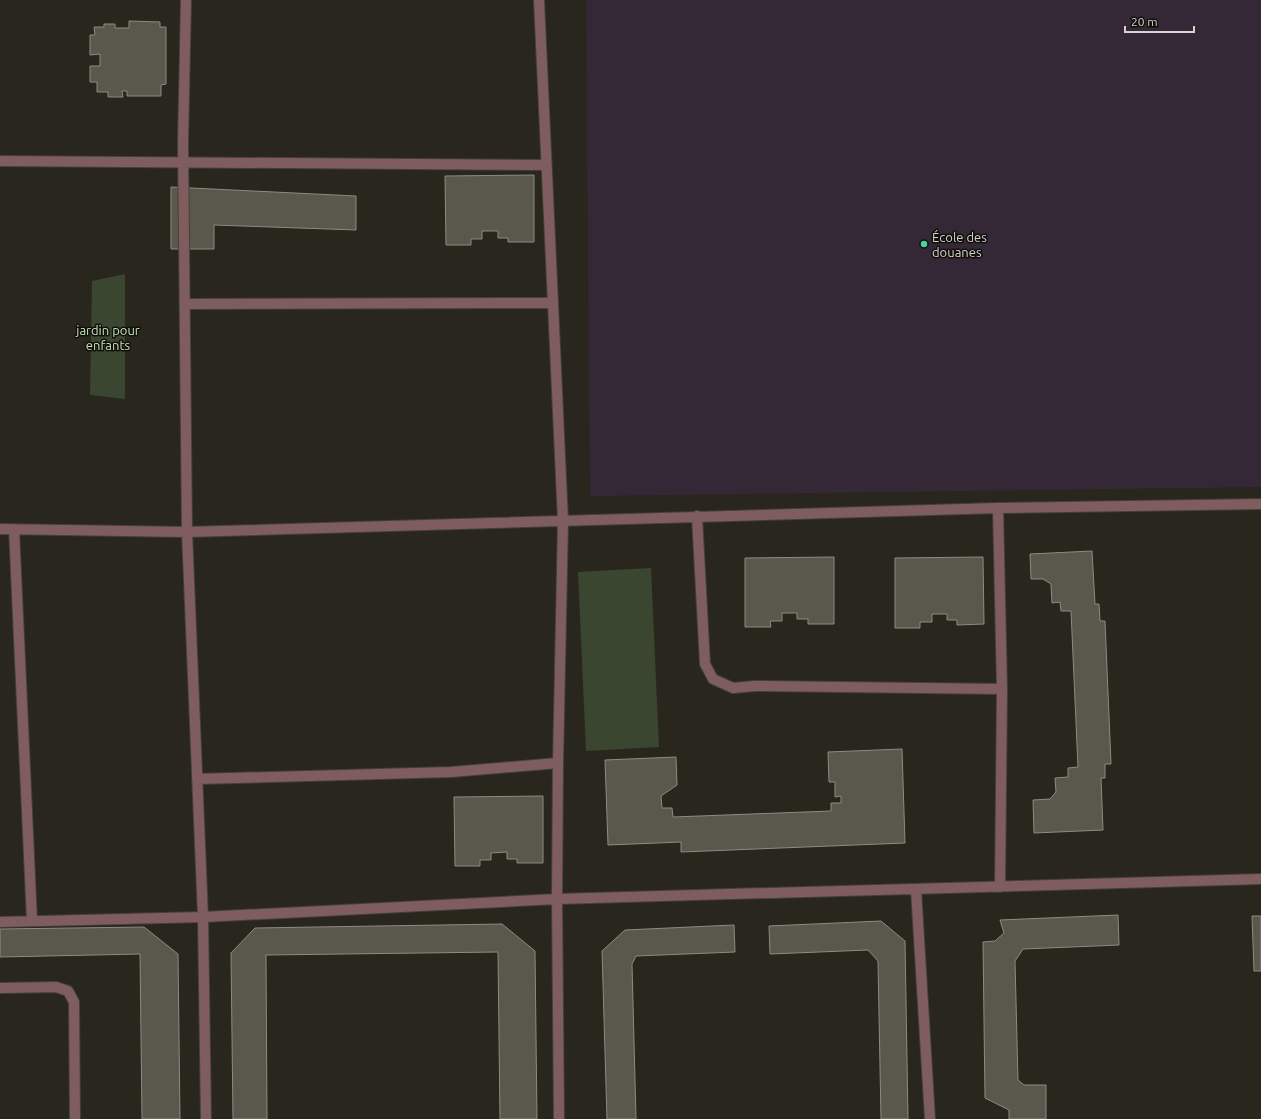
<svg xmlns="http://www.w3.org/2000/svg" width="1261" height="1119" font-family="Ubuntu,sans-serif">
	<style>
		.education { fill: #352836 }
		.green { fill: #3a4630 }
		.building { fill: #5a574d; stroke: #8e8b80 }
		.lines { fill: none; stroke-linecap: round; stroke-linejoin: round }
		.minor-casing { stroke: #444239; stroke-width: 12 }
		.minor { stroke: #7f5d5e; stroke-width: 10 }
		.poi-dot { fill: #4ad49c; stroke: #100f0b; stroke-width: 1.5 }
		.labels { text-anchor: middle; dominant-baseline: central; stroke-width: 3; stroke-linejoin: round; paint-order: stroke }
		.poi-label { font-size: 13px; fill: #d4d3cd; stroke: #100f0b; text-anchor: start }
		.park-label { font-size: 13px; fill: #c7e2b2; stroke: #100f0b }
	</style>
	<rect width="100%" height="100%" fill="#29261d"/>
	<!-- education -->
	<path class="education" d="M586,0h675v487l-671,9z"/>
	<!-- green -->
	<path class="green" d="M125,274v125l-35,-4 2,-114z
		M651,568l8,179 -73,4 -8,-179z"/>
	<!-- building -->
	<path class="building" d="M129,21l31,1v5h6v57l-5,1v11h-34v-5h-5l1,6h-15v-5h-11v-10h-7v-16h10v-12l-10,1v-20h5l-1,-8h10v-3h11v4h14z
		M534,175v67h-26v-4h-10v-7h-16v8h-11v6h-25l-1,-69z
		M171,187l185,9v34l-142,-5v24h-43z
		M1092,551l3,53h4l1,17h5l6,143h-6v14h-4l2,52 -69,3 -1,-33 17,-1 6,-7 -1,-14 13,-1v-9l10,-1 -7,-156h-10l-1,-9 -8,1 -1,-19 -8,-5h-12l-1,-25z
		M834,557v67h-26v-5h-11v-6h-15v8h-12l1,6h-26v-69z
		M983,557l1,67 -27,1v-5h-10v-6h-15v8h-12v6h-25v-70z
		M902,749l3,94 -224,9v-10l-73,3 -3,-85 71,-3 1,28 -16,11 1,12h10l1,9 158,-6v-8h10v-7l-6,1v-15h-6l-1,-30z
		M543,796v67h-26v-4h-10v-7l-16,1v7h-11v6h-25l-1,-69z
		M1118,915l1,30 -96,4 -8,12 3,119 6,5h22v34h-37v-9l-24,-12 -2,-156 12,-1 9,-8 -4,-13z
		M1252,916h9v55h-7z
		M881,921l24,20 3,178h-27l-3,-158 -10,-11 -98,4 -1,-28z
		M502,924l33,27 2,168h-37l-2,-167 -232,3 1,164h-34l-2,-166 24,-25z
		M734,925l1,27 -99,4 -4,8 4,155h-29l-5,-168 23,-21z
		M144,927l34,27 2,165h-38l-2,-165 -140,3v-28z"/>
	<g class="lines">
		<defs>
			<path id="minor" d="M186,0l-3,143 4,389 16,385 3,202
				M539,0l24,521 -5,242 -1,136 2,220
				M0,161l546,4
				M185,304l368,-1
				M998,508l4,181 -2,198
				M697,516l8,148 8,15 20,9 22,-2 247,3
				M0,529l187,3 811,-24 263,-4
				M14,529l18,392
				M197,779l254,-7 107,-9
				M916,889l14,230
				M0,922l203,-5 354,-18 704,-20
				M0,988l56,-1 12,4 6,11 1,117"/>
		</defs>
		<!-- minor casing -->
		<use href="#minor" class="minor-casing"/>
		<!-- minor -->
		<use href="#minor" class="minor"/>
	</g>
	<!-- markers -->
	<circle class="poi-dot" cx="924" cy="244" r="4"/>
	<g class="labels">
		<!-- poi labels -->
		<g class="poi-label">
			<text x="932" y="237">École des<tspan x="932" dy="15">douanes</tspan></text>
		</g>
		<!-- park labels -->
		<g class="park-label">
			<text x="108" y="330">jardin pour<tspan x="108" dy="15">enfants</tspan></text>
		</g>
	</g>
	<!-- scale -->
	<path d="M1125 26v6h69v-6" fill="none" stroke="#d4d3cd" stroke-width="2"/>
	<text x="1131" y="26" font-size="12" fill="#d4d3cd" stroke="#100f0b" stroke-width="3" paint-order="stroke">20 m</text>
</svg>
